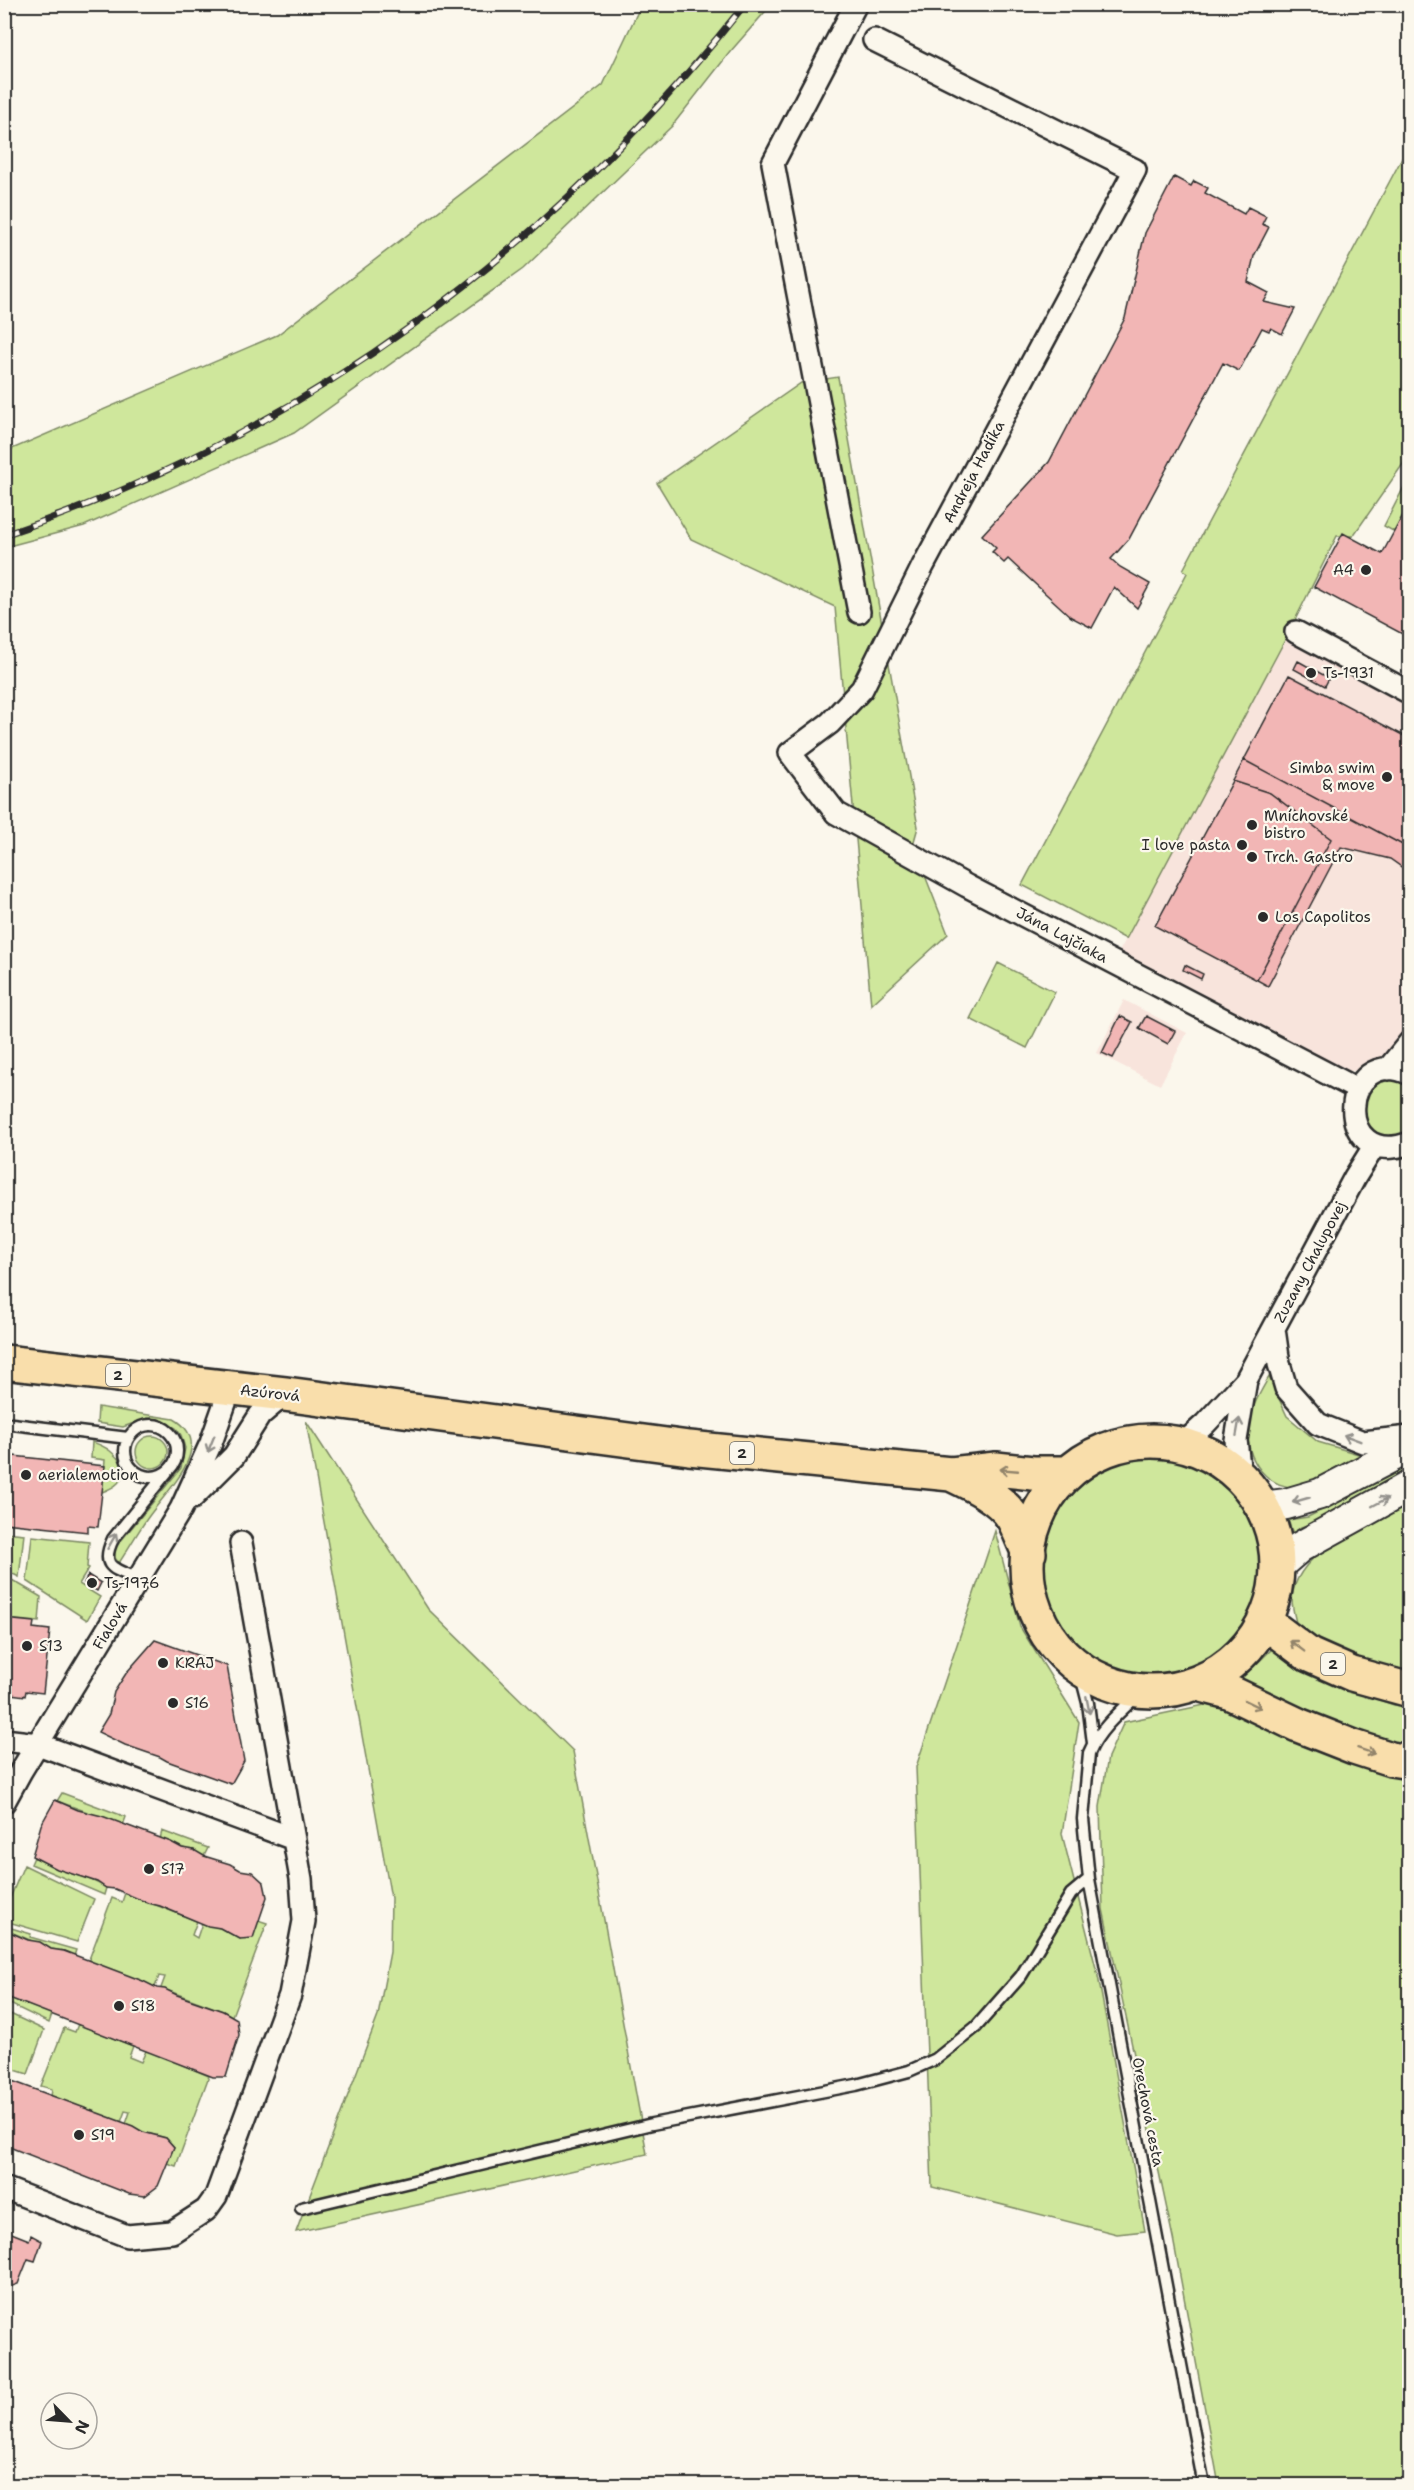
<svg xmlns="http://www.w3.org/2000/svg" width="1414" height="2490" font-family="'Shantell Sans',sans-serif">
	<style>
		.built { fill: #f8e4dc }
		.green { fill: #cfe79c; stroke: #7d8964; stroke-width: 1.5 }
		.building { fill: #f2b6b5; stroke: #2b2b2b; stroke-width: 1.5 }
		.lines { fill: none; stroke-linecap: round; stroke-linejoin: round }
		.lane-casing { stroke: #2b2b2b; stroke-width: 15 }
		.street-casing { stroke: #2b2b2b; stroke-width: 26 }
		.secondary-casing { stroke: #2b2b2b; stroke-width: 34 }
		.primary-casing { stroke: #2b2b2b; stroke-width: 38 }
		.lane { stroke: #fbf7ec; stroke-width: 10 }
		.street { stroke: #fbf7ec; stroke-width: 21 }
		.secondary { stroke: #fbf7ec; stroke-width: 30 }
		.primary { stroke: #f9deab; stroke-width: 33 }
		.rail-casing { stroke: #2b2b2b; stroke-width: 7 }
		.rail { stroke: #fbf7ec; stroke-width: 4.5; stroke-dasharray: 14; stroke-linecap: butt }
		.oneway { stroke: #93918c }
		.oneway2 { stroke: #92846b }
		.poi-dot { fill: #2b2b2b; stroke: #fbf7ec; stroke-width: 2 }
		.labels { text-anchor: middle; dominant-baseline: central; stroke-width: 4.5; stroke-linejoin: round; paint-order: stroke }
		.shield { fill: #fbf7ec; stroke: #696865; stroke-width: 1.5 }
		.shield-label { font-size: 14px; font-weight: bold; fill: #2b2b2b }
		.street-label { font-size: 15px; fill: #2b2b2b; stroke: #fbf7ec }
		.poi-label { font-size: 15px; fill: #2b2b2b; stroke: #fbf7ec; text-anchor: start }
	</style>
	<rect width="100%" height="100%" fill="#fbf7ec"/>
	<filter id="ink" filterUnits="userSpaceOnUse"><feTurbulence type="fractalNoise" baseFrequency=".0167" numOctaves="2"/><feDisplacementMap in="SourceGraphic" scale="12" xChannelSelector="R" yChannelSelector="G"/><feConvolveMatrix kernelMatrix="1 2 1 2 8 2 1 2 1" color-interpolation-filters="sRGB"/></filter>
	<g filter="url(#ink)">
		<!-- built -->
		<path class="built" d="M1286,638l123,66v364l-61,3 -229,-119z
			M1124,1000l63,33 -27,52 -63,-32z"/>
		<!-- green -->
		<path class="green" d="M641,5h130l-41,47 -58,74 -149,143 -229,164 -210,93 -79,21v-95l272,-117 326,-250z
			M1409,145l1,309 -57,82h-16l-51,102 -160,301 -104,-54 165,-312 -4,-3z
			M838,377l80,450 -5,18 35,89 -77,71 -36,-398 -144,-68 -34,-56 144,-100z
			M1409,477v63l-25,-14z
			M998,963l57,29 -28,56 -57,-29z
			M1391,1080l11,3 7,4v43c-40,29 -69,-42 -18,-50z
			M1269,1377l18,39 31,26 47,14c-17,8 -46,26 -63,30 -33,7 -58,-28 -54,-58 2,-19 12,-35 21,-51z
			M98,1407l76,12c11,6 19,17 17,30 -3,23 -29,49 -42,67 -11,15 -20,32 -30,47l-4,-5v-10l66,-80 4,-20 -4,-13 -5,-7 -18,-9 -10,-1 -25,9 -26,-4z
			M306,1421l122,188 145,142 74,403 -351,78 82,-216 12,-64 1,-54z
			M136 1452a16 16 0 1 1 32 0a16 16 0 1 1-32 0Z
			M92,1442c16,5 22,11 32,24 0,15 -8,21 -22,26l3,-32 -14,-2z
			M1042 1566a110 110 0 1 1 220 0a110 110 0 1 1-220 0Z
			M1409,1466v8l-93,49 -15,4 -8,7 -5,-14 20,-3z
			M1409,1500v179l-89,-33 -23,-19c-2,-9 -5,-19 -5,-28 3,-49 80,-79 117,-99z
			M995,1531l25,96 59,95 -17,112 36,142 47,255 -28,3 -185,-47 -16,-420z
			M5,1532l19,2 -5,43 -14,-7z
			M32,1536l57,6 -2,25 2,1 -10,16 21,13 -13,23 -60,-39z
			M5,1576l36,21 -2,25 -34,-3z
			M1272,1649l58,34 64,22 15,2v40l-49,-10 -121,-56z
			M1214,1703l172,73 23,2v707h-190l-46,-247 -70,-329 -3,-102 8,-50 16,-35z
			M62,1793l64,24 -3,8 -66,-24z
			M162,1831l46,17 -4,8 -44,-17z
			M34,1857c23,12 50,17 72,31l-2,7 -73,-31z
			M24,1865l70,34 -17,43 -72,-21v-11z
			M125,1893l72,28 -5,14 5,3 5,-15 18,5 20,11 18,-19 9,3 -35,93 -9,-5 -62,-23 4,-11 -6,-1 -4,11 -67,-25 24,-64 10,4z
			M8,1927l23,7 -1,3 46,13 -2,6 -10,-5 -13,-2 -45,-19z
			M5,1996l47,18 -3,9 -43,-21 -1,3z
			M4,2011l40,19 -16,44 -23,-7z
			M78,2024l55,22 -4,11 12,5 5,-11 8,2 55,23 -33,90 -9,-3 7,-16 -8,-9 -23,-6 -17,-8 4,-12 -5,-1 -4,11 -70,-25 1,-8 -11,-3 23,-58 11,4z"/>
		<!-- building -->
		<path class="building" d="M1174,177l17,9 3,-5 14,7 -3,5 39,21 4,-7 18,9 -4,8 7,3 -15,29 -6,26 21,11 -5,9 31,7 -13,25 -11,-6 -2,3 -7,-3 -23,43 -16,-8 -94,176 -18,20 9,8 30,17 -13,24 -23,-21 -22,41 -21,-11 -63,-58 -4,4 -12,-11 4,-4 -14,-13 67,-73 76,-144 20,-85z
			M1410,502v136l-96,-51 29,-54 39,21z
			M1298,661l31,17 -4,8 -31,-17z
			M1289,675l121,64v110l-166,-89z
			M1244,760l166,89v24l-20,-14 -49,-12 -73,139 -11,-6 74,-141 -61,-46 -37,-12z
			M1233,781l37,12 61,46 -74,141 -102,-54z
			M1185,965l18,9 -2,5 -18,-9z
			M1120,1016l12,6 -19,36 -11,-5z
			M1146,1016l29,15 -7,13 -29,-16z
			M4,1455l101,11 -7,61 -10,-1v6l-84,-9z
			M88,1575l13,8 -4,8 -13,-8z
			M4,1619l30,3 -1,6 17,2 -7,63 -17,-2 -1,5 -21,-3z
			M155,1640l72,26 17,95 -13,23 -64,-23 -7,-4 -35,-12 -27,-13 11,-18 5,-22 13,-20z
			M55,1800l23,10 24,6 69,26 11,6 12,2 10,6 26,8 10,6 12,2 12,11 3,14 -14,41 -13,1 -20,-11 -12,-2 -48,-20 -12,-3 -33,-14 -9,-1 -9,-6 -40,-13 -25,-13 9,-31z
			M5,1930l23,10 12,2 11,7 13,2 79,30 14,7 8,1 12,6 46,16 14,8 2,16 -13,42h-13l-209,-81z
			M4,2078l129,48 10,6 23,6 8,9 -16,39 -13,10 -16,-2 -125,-49z
			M4,2230l25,10 2,-5 11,6 -7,20 -7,-2 -10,25 -14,5z"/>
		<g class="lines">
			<defs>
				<path id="lane" d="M4,1423l124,15
					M125 1451a26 26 0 1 1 52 0a26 26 0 1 1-52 0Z
					M138,1579c-23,-10 -39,-11 -25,-40l54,-67
					M1079,1668l9,35 5,40
					M1141,1692c-19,18 -42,37 -52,61l-6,66 6,60 115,607
					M301,2208l351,-84 204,-39 53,-14 27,-12 40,-32 45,-51 50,-82 18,-15"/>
				<path id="street" d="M856,4l-83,159 86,449
					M874,40l261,130 -212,396 -61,123 -32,34 -40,30 46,60 131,73 390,203
					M1296,632l114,61
					M1388,1069l22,-27
					M1410,1074c-70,-33 -80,98 0,69
					M1274,1329l5,35 7,24 32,36 45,18 47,-5
					M1184,1443l21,-19 41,-44 109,-203 20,-32
					M1240,1475l-4,-35 10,-60
					M192,1498l42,-42 26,-41 25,-21
					M4,1740l34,4 256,95
					M4,1802l17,-31 160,-262 30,-66 19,-54
					M4,2188l123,48 45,-4 34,-22 10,-14 74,-201 14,-74 -3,-42 -60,-336"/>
				<path id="secondary" d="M1262,1507l24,-3 34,-10 90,-47
					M1278,1566l22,-19 110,-61"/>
				<path id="primary" d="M4,1362l281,32 404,54 262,26 45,-5 37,4h35
					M1027 1566a125 125 0 1 1 250 0a125 125 0 1 1-250 0Z
					M951,1474c21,10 49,23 62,44 6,11 10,23 16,35
					M1264,1621l45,34 43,19 58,16
					M1198,1684l31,8 69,33 56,22 37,12 19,3"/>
			</defs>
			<!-- lane casing -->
			<use href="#lane" class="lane-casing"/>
			<!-- street casing -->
			<use href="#street" class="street-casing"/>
			<!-- secondary casing -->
			<use href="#secondary" class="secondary-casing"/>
			<!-- primary casing -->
			<use href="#primary" class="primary-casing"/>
			<!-- lane -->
			<use href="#lane" class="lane"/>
			<!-- street -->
			<use href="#street" class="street"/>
			<!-- secondary -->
			<use href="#secondary" class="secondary"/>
			<!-- primary -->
			<use href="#primary" class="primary"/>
			<defs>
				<path id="rail" d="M4,535c299,-100 547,-285 741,-531"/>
			</defs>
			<!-- rail casing -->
			<use href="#rail" class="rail-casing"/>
			<!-- rail -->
			<use href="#rail" class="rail"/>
		</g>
		<!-- one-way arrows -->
		<defs><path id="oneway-shaft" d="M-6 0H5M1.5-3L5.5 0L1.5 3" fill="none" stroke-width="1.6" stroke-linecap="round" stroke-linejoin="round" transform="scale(1.5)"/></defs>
		<g class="oneway">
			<use href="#oneway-shaft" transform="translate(1238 1427) rotate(-80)"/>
			<use href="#oneway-shaft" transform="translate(1352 1438) rotate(-159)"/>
			<use href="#oneway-shaft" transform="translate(211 1444) rotate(112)"/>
			<use href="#oneway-shaft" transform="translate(1301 1500) rotate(164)"/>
			<use href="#oneway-shaft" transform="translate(1380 1502) rotate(-28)"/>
			<use href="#oneway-shaft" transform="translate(112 1541) rotate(-60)"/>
			<use href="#oneway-shaft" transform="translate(1088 1705) rotate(79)"/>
		</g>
		<g class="oneway2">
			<use href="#oneway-shaft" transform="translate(1009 1470) rotate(-175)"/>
			<use href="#oneway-shaft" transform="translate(1297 1646) rotate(-143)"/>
			<use href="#oneway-shaft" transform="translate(1253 1704) rotate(26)"/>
			<use href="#oneway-shaft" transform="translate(1366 1751) rotate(18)"/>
		</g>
	</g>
	<!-- markers -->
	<g class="poi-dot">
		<circle cx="1366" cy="570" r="6"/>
		<circle cx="1311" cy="673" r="6"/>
		<circle cx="1387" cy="777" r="6"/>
		<circle cx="1252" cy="825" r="6"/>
		<circle cx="1242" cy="845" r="6"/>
		<circle cx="1252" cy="857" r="6"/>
		<circle cx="1263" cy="917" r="6"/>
		<circle cx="26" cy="1475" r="6"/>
		<circle cx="92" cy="1583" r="6"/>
		<circle cx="27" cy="1646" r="6"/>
		<circle cx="163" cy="1663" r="6"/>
		<circle cx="173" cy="1703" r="6"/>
		<circle cx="149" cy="1869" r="6"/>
		<circle cx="119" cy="2006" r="6"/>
		<circle cx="79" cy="2135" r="6"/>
	</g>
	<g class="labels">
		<!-- shield labels -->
		<g class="shield">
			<rect x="106" y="1364" width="24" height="22" rx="4.5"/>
			<rect x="730" y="1442" width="24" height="22" rx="4.5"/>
			<rect x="1321" y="1653" width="24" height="22" rx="4.5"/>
		</g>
		<g class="shield-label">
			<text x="118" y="1375">2</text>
			<text x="742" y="1453">2</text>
			<text x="1333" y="1664">2</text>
		</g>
		<!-- street labels -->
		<g class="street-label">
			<text transform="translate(974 472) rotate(-62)">Andreja Hadíka</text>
			<text transform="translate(1062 935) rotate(28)">Jána Lajčiaka</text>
			<text transform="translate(1310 1262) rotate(-62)">Zuzany Chalupovej</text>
			<text transform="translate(270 1393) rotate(6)">Azúrová</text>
			<text transform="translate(110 1626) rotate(-59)">Fialová</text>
			<text transform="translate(1148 2112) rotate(79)">Orechová cesta</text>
		</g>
		<!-- poi labels -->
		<g class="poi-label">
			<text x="1354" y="570" text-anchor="end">A4</text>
			<text x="1323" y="673">Ts-1931</text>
			<text x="1375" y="768" text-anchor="end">Simba swim<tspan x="1375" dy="17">&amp; move</tspan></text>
			<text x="1264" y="816">Mníchovské<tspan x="1264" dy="17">bistro</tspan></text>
			<text x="1230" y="845" text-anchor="end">I love pasta</text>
			<text x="1264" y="857">Trch. Gastro</text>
			<text x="1275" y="917">Los Capolitos</text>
			<text x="38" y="1475">aerialemotion</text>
			<text x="104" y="1583">Ts-1976</text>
			<text x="39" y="1646">S13</text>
			<text x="175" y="1663">KRAJ</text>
			<text x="185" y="1703">S16</text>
			<text x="161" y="1869">S17</text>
			<text x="131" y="2006">S18</text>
			<text x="91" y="2135">S19</text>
		</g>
	</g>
	<!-- margin -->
	<rect width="1414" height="2490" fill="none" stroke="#fbf7ec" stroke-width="24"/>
	<rect x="12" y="12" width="1390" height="2466" fill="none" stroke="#2b2b2b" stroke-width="2" filter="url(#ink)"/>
	<!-- north arrow -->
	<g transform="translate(69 2421) rotate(115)"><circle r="28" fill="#fbf7ec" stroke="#a8a59f" stroke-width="1.5"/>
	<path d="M0-4.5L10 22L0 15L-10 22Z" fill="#2b2b2b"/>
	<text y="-9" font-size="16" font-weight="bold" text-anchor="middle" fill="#2b2b2b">N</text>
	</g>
</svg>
